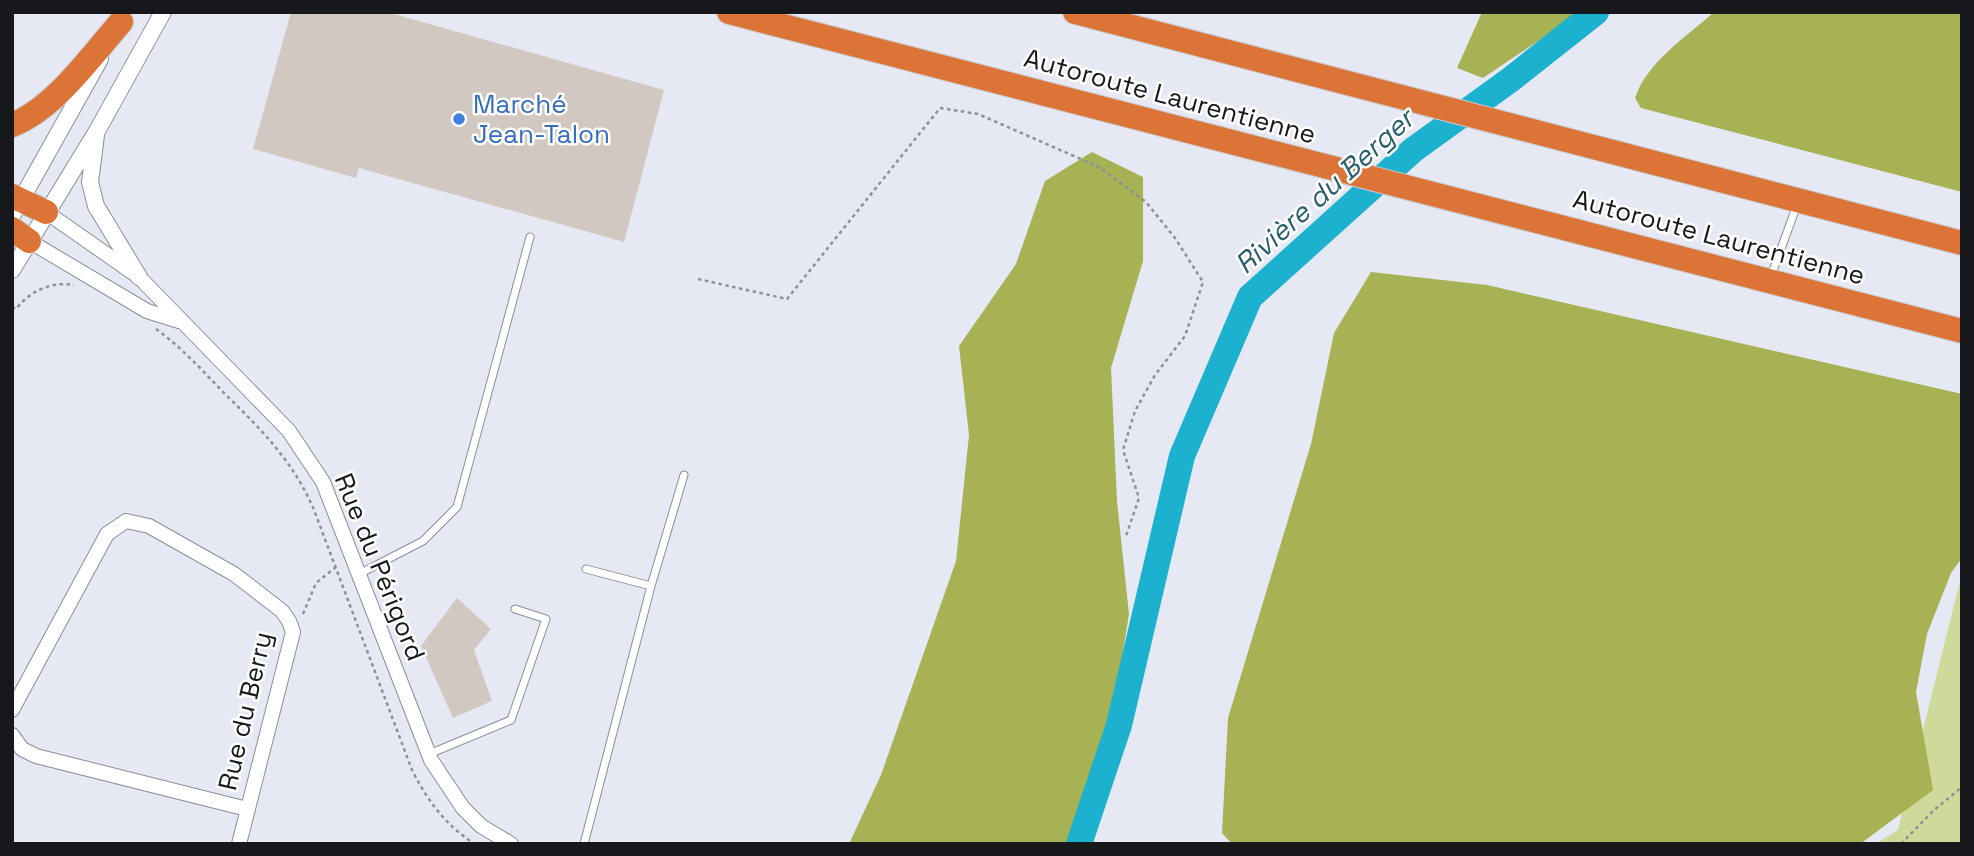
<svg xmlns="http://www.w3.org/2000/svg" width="1974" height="856" font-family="'Space Grotesk',sans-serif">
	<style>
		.green { fill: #cfd999 }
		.forest { fill: #a6b254 }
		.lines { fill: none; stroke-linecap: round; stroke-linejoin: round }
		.river { stroke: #1db1d0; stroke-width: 26 }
		.building { fill: #d1c9c1 }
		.service-casing { stroke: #8b8e98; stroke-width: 9 }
		.minor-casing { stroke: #8b8e98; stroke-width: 16 }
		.tertiary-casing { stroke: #8b8e98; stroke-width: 18 }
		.motorway-casing { stroke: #c7c8c9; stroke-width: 26 }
		.path { stroke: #8e9098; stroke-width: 2.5; stroke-dasharray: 3.5 3.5; stroke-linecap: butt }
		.service { stroke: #fff; stroke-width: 7 }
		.minor { stroke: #fff; stroke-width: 14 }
		.tertiary { stroke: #fff; stroke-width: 16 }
		.motorway { stroke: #dd7437; stroke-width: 24 }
		.shop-dot { fill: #3f7fe0; stroke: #fff; stroke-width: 2.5 }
		.labels { text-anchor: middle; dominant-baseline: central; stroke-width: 5; stroke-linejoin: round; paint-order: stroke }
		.street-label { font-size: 26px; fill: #17181c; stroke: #fff }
		.shop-label { font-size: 26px; fill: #366cbe; stroke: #fff; text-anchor: start }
		.water-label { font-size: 28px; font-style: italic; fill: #295e6c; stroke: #fff }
	</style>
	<rect width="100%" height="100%" fill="#e6e9f4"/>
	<!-- green -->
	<path class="green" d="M1962,573v271h-87l23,-14z"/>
	<!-- forest -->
	<path class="forest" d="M1482,12h99l-98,66 -26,-10z
		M1714,12h248v180l-321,-84 -6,-10c12,-36 51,-61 79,-86z
		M1092,152l51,25v84l-32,107 6,133 12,113 -26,159 -26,71h-228l32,-69 75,-214 13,-126 -10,-89 57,-82 29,-83z
		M1371,272l116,13 475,109v164l-11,15 -24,61 -11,58 17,98 -73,54h-628l-10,-11 6,-115 83,-274 23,-111z"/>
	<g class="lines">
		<!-- river -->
		<path class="river" d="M1079,844l40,-119 63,-269 68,-159 163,-147 97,-70 86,-68"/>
	</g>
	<!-- building -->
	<path class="building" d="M291,12h96l277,78 -40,152 -265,-74 -3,10 -103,-29z
		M457,598l34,31 -17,21 18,51 -39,17 -32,-72z"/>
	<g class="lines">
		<defs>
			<path id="service" d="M1771,276l26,-71
				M586,569l65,17
				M359,574l64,-33 34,-34 73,-270
				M429,754l82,-34 35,-101 -31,-10
				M584,844l67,-258 33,-111"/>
			<path id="minor" d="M46,212l93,65 150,154 34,51 108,278 32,48 18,18 30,18
				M29,241l118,70 32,10
				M12,710l95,-176 19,-13 23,5 85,48 48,37 7,10 4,11 -54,212
				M12,735l10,14 14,7 211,53"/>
			<path id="tertiary" d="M96,135l-6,47 6,24 43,71
				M12,216l88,-157
				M12,270l85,-139 66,-119"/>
			<path id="motorway" d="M729,12l1233,319
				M1075,12l887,231
				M12,125c43,-17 79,-69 109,-103
				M12,196l34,16
				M12,229l17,12"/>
		</defs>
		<!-- service casing -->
		<use href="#service" class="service-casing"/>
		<!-- minor casing -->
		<use href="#minor" class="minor-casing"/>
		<!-- tertiary casing -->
		<use href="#tertiary" class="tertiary-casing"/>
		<!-- motorway casing -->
		<use href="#motorway" class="motorway-casing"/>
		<!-- path -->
		<path class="path" d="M698,279l89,20 153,-191 38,6 121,53 47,35 29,36 28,44 -18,54 -30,39 -20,36 -12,39 16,48 -13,38
			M12,307l4,2c14,-18 35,-28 58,-24
			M156,329c25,18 46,41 67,63 37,36 71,70 91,118l98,260c15,30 34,56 63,74
			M303,614l13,-31 20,-16
			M1901,844l32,-33 29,-24"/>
		<!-- service -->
		<use href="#service" class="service"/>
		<!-- minor -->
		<use href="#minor" class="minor"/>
		<!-- tertiary -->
		<use href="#tertiary" class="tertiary"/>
		<!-- motorway -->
		<use href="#motorway" class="motorway"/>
	</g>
	<!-- markers -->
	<circle class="shop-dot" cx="459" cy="119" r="7"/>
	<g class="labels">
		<!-- street labels -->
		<g class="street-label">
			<text transform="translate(1170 96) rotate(15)">Autoroute Laurentienne</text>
			<text transform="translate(1719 237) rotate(15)">Autoroute Laurentienne</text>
			<text transform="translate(380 567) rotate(68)">Rue du Périgord</text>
			<text transform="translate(245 711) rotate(-77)">Rue du Berry</text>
		</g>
		<!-- shop labels -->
		<g class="shop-label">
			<text x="473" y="104">Marché<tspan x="473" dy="30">Jean-Talon</tspan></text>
		</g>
		<!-- water labels -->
		<g class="water-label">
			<text transform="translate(1324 191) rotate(-42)">Rivière du Berger</text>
		</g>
	</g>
	<!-- border -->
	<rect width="1974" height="856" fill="none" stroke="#17181c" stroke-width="28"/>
</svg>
